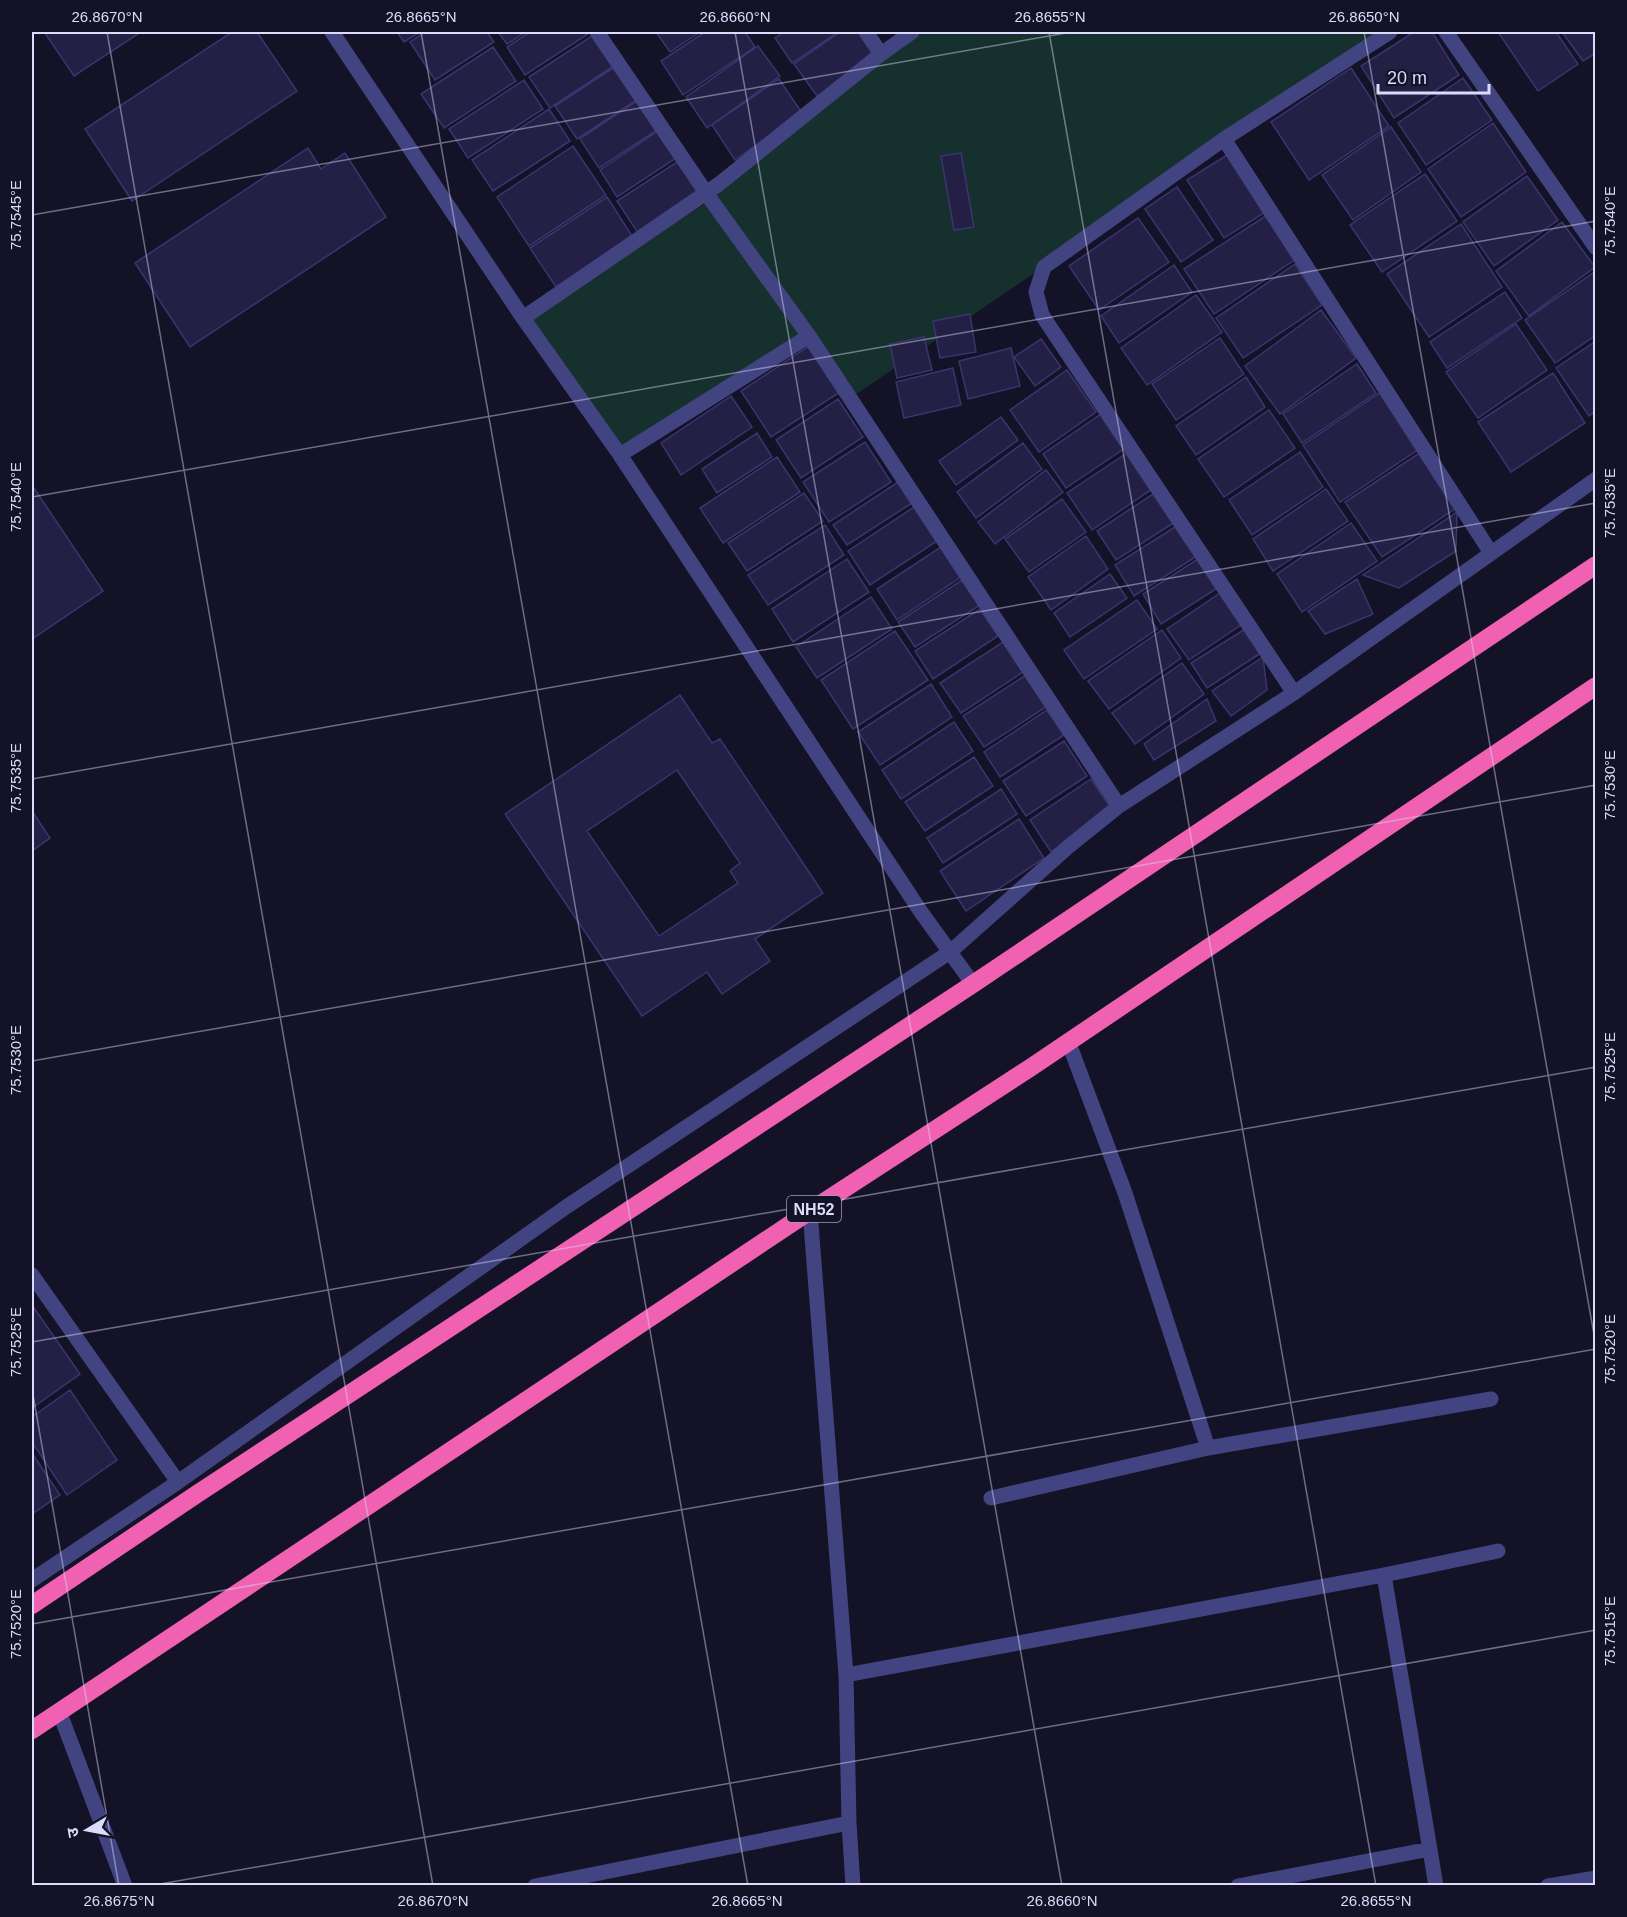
<svg xmlns="http://www.w3.org/2000/svg" width="1627" height="1917" font-family="Arial,'Noto Sans Devanagari',sans-serif">
	<style>
		.green { fill: #16302d }
		.building { fill: #242045; stroke: #3b346f; stroke-width: 1.5; fill-rule: evenodd }
		.lines { fill: none; stroke-linecap: round; stroke-linejoin: round }
		.minor { stroke: #424481; stroke-width: 15 }
		.highway { stroke: #f061b1; stroke-width: 18 }
		.ticks { fill: none; stroke: #dcdbfc; stroke-width: 1.5; stroke-opacity: 0.45 }
		.labels { text-anchor: middle; dominant-baseline: central; stroke-width: 4.5; stroke-linejoin: round; paint-order: stroke }
		.shield { fill: #141226; stroke: #a09fbc; stroke-width: 1.5 }
		.shield-label { font-size: 16px; font-weight: bold; fill: #dcdbfc }
		.neatline { fill: none; stroke: #dcdbfc; stroke-width: 2 }
		.ticks-label { font-size: 15px; text-anchor: middle; fill: #dcdbfc }
	</style>
	<rect width="100%" height="100%" fill="#141226"/>
	<!-- green -->
	<path class="green" d="M920,32h470l-541,367 -40,-63 -189,119 -97,-137 188,-118 166,-138z"/>
	<!-- building -->
	<path class="building" d="M47,32h94l-67,44 -29,-43z
		M232,32h25l40,59 -165,110 -47,-72z
		M397,32h23l-16,10z
		M425,32h62l7,10 -59,38 -25,-38z
		M498,32h28l-19,12z
		M530,32h61l-66,43 -18,-28z
		M656,32h44l-30,20z
		M705,32h40l10,15 -72,48 -22,-34z
		M784,32h54l-46,31 -17,-25z
		M840,32h19l16,23 -58,41 -23,-32z
		M1414,32h18l27,43 -65,43 -33,-52z
		M1498,32h58l22,32 -40,27z
		M1562,32h34v21l-13,8z
		M595,34l20,31 -65,43 -21,-31z
		M758,46l22,30 -73,52 -21,-31z
		M493,47l23,34 -72,47 -23,-34z
		M616,66l22,33 -61,40 -22,-33z
		M1351,68l38,58 -80,54 -38,-58z
		M1463,78l29,42 -66,45 -28,-42z
		M779,79l23,34 -67,47 -23,-35z
		M524,80l19,29 -75,49 -19,-29z
		M637,101l20,29 -58,38 -19,-29z
		M549,109l21,32 -77,50 -21,-31z
		M1493,123l33,49 -65,45 -33,-48z
		M1391,127l30,45 -68,48 -31,-45z
		M658,131l18,27 -59,39 -17,-27z
		M573,146l33,49 -77,51 -32,-49z
		M308,148l13,21 24,-16 41,64 -196,130 -55,-84z
		M961,153l13,74 -20,3 -13,-74z
		M1227,155l37,58 -40,25 -37,-58z
		M680,160l21,32 -63,41 -21,-32z
		M1425,174l32,47 -75,51 -32,-47z
		M1527,176l31,44 -64,46 -31,-44z
		M1177,187l36,53 -32,22 -36,-53z
		M607,197l25,39 -76,51 -26,-39z
		M1267,215l29,44 -82,55 -30,-45z
		M1138,218l31,44 -70,48 -30,-44z
		M1562,222l33,45 -66,49 -33,-45z
		M1461,224l41,63 -73,50 -42,-63z
		M1295,264l27,41 -79,53 -27,-40z
		M1174,265l18,27 -73,51 -18,-27z
		M1596,271v64l-41,28 -30,-43z
		M1505,292l17,26 -75,50 -17,-26z
		M1196,295l26,37 -75,53 -26,-37z
		M1321,310l35,48 -76,56 -35,-48z
		M970,314l6,38 -36,6 -7,-37z
		M1516,324l31,46 -69,48 -32,-46z
		M924,337l8,33 -35,8 -7,-34z
		M1220,338l24,36 -68,46 -24,-36z
		M1041,339l20,28 -26,19 -21,-29z
		M1596,341v70l-7,5 -33,-48z
		M809,346l31,46 -69,45 -30,-46z
		M1011,348l9,38 -52,13 -9,-38z
		M1357,364l19,29 -74,50 -19,-29z
		M953,368l8,37 -57,13 -8,-36z
		M1067,370l29,42 -57,40 -29,-42z
		M1553,373l32,50 -74,49 -33,-50z
		M1246,377l19,30 -69,48 -20,-29z
		M1381,392l38,57 -79,53 -37,-57z
		M731,396l21,31 -71,48 -20,-32z
		M838,399l25,38 -62,41 -25,-38z
		M1269,410l26,38 -71,49 -26,-38z
		M1101,414l24,34 -59,40 -23,-34z
		M1001,417l17,23 -62,45 -17,-24z
		M757,433l15,24 -55,36 -15,-24z
		M865,442l26,40 -62,40 -26,-40z
		M1023,443l19,26 -66,49 -19,-26z
		M1300,452l23,35 -71,48 -23,-35z
		M1421,452l37,55 -76,50 -37,-55z
		M1127,453l25,36 -60,41 -25,-37z
		M777,457l23,35 -77,51 -23,-35z
		M1046,470l17,22 -68,52 -17,-22z
		M898,482l14,21 -65,42 -14,-20z
		M32,485l71,106 -71,48z
		M1326,489l22,32 -75,50 -20,-32z
		M1156,492l19,30 -59,38 -19,-29z
		M804,493l19,28 -76,50 -19,-28z
		M1062,499l24,33 -57,40 -24,-33z
		M914,507l23,34 -67,44 -22,-34z
		M1457,512l-1,39 -57,37 -36,-13z
		M1351,523l26,38 -75,51 -25,-38z
		M825,525l19,30 -76,50 -20,-30z
		M1178,525l19,31 -63,40 -19,-31z
		M1086,536l22,33 -57,41 -23,-33z
		M944,545l20,30 -67,45 -20,-31z
		M847,559l22,33 -76,50 -21,-33z
		M1198,559l18,30 -55,35 -18,-30z
		M1110,574l17,24 -57,39 -16,-24z
		M1357,579l16,35 -48,20 -17,-23z
		M962,580l18,25 -65,42 -17,-25z
		M1220,593l21,32 -52,35 -22,-31z
		M871,597l21,32 -75,49 -21,-31z
		M1137,600l20,29 -73,50 -20,-29z
		M980,609l18,27 -65,43 -18,-28z
		M1245,629l16,24 -54,35 -16,-25z
		M1162,630l19,28 -72,51 -21,-28z
		M895,631l33,49 -75,49 -32,-49z
		M1006,640l20,30 -65,43 -21,-30z
		M1263,657l4,33 -36,26 -19,-25z
		M1182,663l22,31 -69,50 -23,-31z
		M1029,673l20,32 -65,42 -21,-31z
		M931,684l21,33 -72,48 -22,-33z
		M680,695l32,48 8,-4 103,154 -68,46 15,22 -48,33 -15,-22 -65,44 -137,-202zM677,770l63,93 -10,8 8,12 -79,53 -72,-105z
		M1207,699l9,22 -62,39 -10,-16z
		M1047,710l17,25 -64,42 -16,-25z
		M954,722l19,29 -72,48 -19,-29z
		M1064,741l23,35 -61,40 -23,-35z
		M974,757l19,29 -68,45 -20,-29z
		M1091,779l22,32 -62,41 -21,-32z
		M1001,789l16,25 -74,49 -16,-25z
		M32,811l18,27 -18,13z
		M1019,819l25,39 -78,53 -26,-40z
		M32,1305l48,69 -48,34z
		M70,1390l47,70 -50,35 -35,-53v-25z
		M32,1453l28,42 -28,19z"/>
	<g class="lines">
		<!-- minor -->
		<path class="minor" d="M332,32l191,286 97,137 301,457 52,72
			M597,32l114,168 98,136 310,470
			M866,32l15,22 31,-22
			M1446,32l150,216
			M1224,139l267,414
			M523,318l196,-134 162,-130
			M620,455l189,-119
			M1294,693l-252,-378 -6,-23 8,-25 180,-128 166,-107
			M1068,1041l57,152 83,255
			M810,1211l36,464 3,148 4,63
			M32,1275l146,207
			M991,1498l217,-50 283,-49
			M1384,1575l52,311
			M32,1580l146,-98 388,-275 384,-255 118,-105 51,-41 175,-113 302,-214
			M846,1675l538,-100 114,-24
			M59,1711l66,175
			M535,1886l314,-63
			M1238,1886l192,-37
			M1548,1886l48,-8"/>
		<!-- highway -->
		<path class="highway" d="M32,1605l165,-111 776,-510 623,-419
			M32,1730l778,-519 220,-143 566,-382"/>
	</g>
	<!-- ticks -->
	<path class="ticks" d="M107,32l326,1854M421,32l327,1854M735,32l327,1854M1049,32l327,1854M1364,32l232,1314M32,215l1040,-183M32,497l1564,-276M32,779l1564,-276M32,1061l1564,-276M32,1342l1564,-275M32,1389l87,497M32,1624l1564,-275M149,1886l1447,-256"/>
	<g class="labels">
		<!-- shield labels -->
		<rect class="shield" x="787" y="1196" width="54" height="26" rx="4.5"/>
		<g class="shield-label">
			<text x="814" y="1209">NH52</text>
		</g>
	</g>
	<!-- border -->
	<rect width="1627" height="1917" fill="none" stroke="#141226" stroke-width="66"/>
	<!-- north arrow -->
	<g transform="translate(87 1830) rotate(260)" stroke="#141226" stroke-width="4.5" paint-order="stroke">
	<path d="M0-4.5L10 22L0 15L-10 22Z" fill="#dcdbfc"/>
	<text y="-9" font-size="16" font-weight="bold" text-anchor="middle" fill="#dcdbfc">उ</text>
	</g>
	<!-- scale -->
	<path d="M1378 84v9h111v-9" fill="none" stroke="#dcdbfc" stroke-width="3"/>
	<text x="1387" y="84" font-size="18" fill="#dcdbfc" stroke="#141226" stroke-width="4.5" paint-order="stroke">20 m</text>
	<rect x="33" y="33" width="1561" height="1851" class="neatline"/>
	<g class="ticks-label">
		<text x="107" y="22">26.8670°N</text>
		<text x="421" y="22">26.8665°N</text>
		<text x="735" y="22">26.8660°N</text>
		<text x="1050" y="22">26.8655°N</text>
		<text x="1364" y="22">26.8650°N</text>
		<text transform="translate(16 215) rotate(-90)" y="5">75.7545°E</text>
		<text transform="translate(1610 221) rotate(-90)" y="5">75.7540°E</text>
		<text transform="translate(16 497) rotate(-90)" y="5">75.7540°E</text>
		<text transform="translate(1610 503) rotate(-90)" y="5">75.7535°E</text>
		<text transform="translate(16 778) rotate(-90)" y="5">75.7535°E</text>
		<text transform="translate(1610 785) rotate(-90)" y="5">75.7530°E</text>
		<text transform="translate(16 1060) rotate(-90)" y="5">75.7530°E</text>
		<text transform="translate(1610 1067) rotate(-90)" y="5">75.7525°E</text>
		<text transform="translate(16 1342) rotate(-90)" y="5">75.7525°E</text>
		<text transform="translate(1610 1349) rotate(-90)" y="5">75.7520°E</text>
		<text transform="translate(16 1624) rotate(-90)" y="5">75.7520°E</text>
		<text transform="translate(1610 1631) rotate(-90)" y="5">75.7515°E</text>
		<text x="119" y="1906">26.8675°N</text>
		<text x="433" y="1906">26.8670°N</text>
		<text x="747" y="1906">26.8665°N</text>
		<text x="1062" y="1906">26.8660°N</text>
		<text x="1376" y="1906">26.8655°N</text>
	</g>
</svg>
